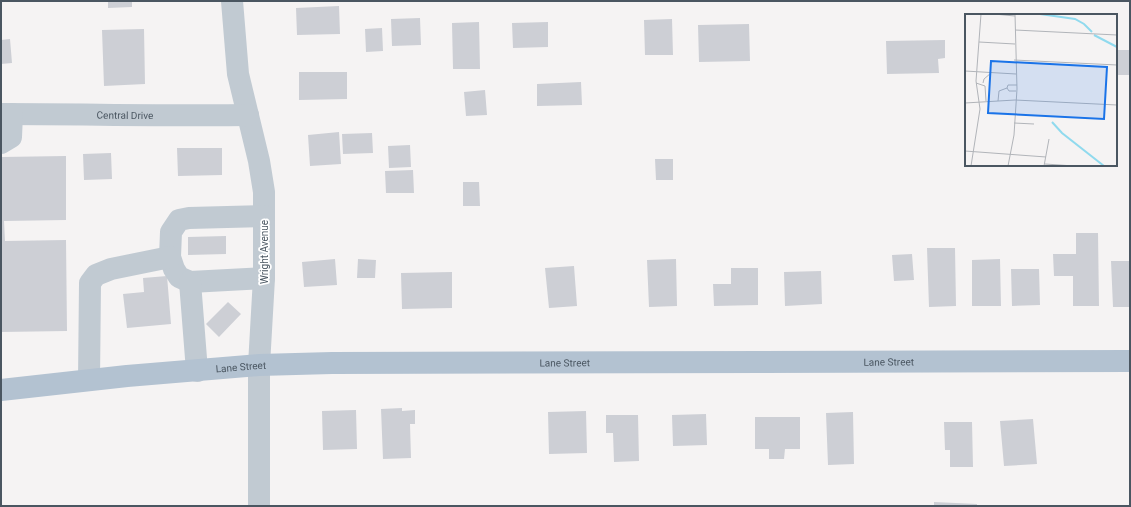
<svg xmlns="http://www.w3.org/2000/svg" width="1131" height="507" font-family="Roboto,sans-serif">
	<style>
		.building { fill: #cdcfd5 }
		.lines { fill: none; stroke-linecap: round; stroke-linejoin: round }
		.minor { stroke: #c1cad2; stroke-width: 22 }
		.major { stroke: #b3c2d1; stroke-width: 22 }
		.labels { text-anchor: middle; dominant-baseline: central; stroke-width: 3.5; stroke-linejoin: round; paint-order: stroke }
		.street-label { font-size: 10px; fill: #4a5661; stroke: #fff }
		.inset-river { fill: none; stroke: #90daee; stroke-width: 2 }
		.inset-road { fill: none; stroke: #b1b4b9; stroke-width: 1 }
		.view { fill: #1a73e8; fill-opacity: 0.15; stroke: #1a73e8; stroke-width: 2 }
		.inset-edge { fill: none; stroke: #4a5661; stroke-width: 2 }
	</style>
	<rect width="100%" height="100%" fill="#f5f3f3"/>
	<!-- building -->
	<path class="building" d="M108,1h24v6l-24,1z
		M339,6l1,28 -43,1 -1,-27z
		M420,18l1,27 -29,1 -1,-27z
		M672,19l1,36h-28l-1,-35z
		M479,22l1,47h-27l-1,-46z
		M548,22v25l-35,1 -1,-25z
		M749,24l1,37 -51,1 -1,-37z
		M382,28l1,23 -17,1 -1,-23z
		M144,29l1,55 -41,2 -2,-56z
		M10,39l2,24 -11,1v-24z
		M945,40v18l-7,1 1,14 -52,1 -1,-33z
		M1116,50h14v25h-14z
		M299,72h48v27l-48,1z
		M581,82l1,23 -45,1v-22z
		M485,90l2,25 -21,1 -2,-24z
		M339,132l2,32 -31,2 -2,-31z
		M372,133l1,20 -30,1 -1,-20z
		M410,145l1,22 -22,1 -1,-22z
		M177,148h45v27l-44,1z
		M111,153l1,26 -28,1 -1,-26z
		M66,156v64l-62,1 1,20 61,-1 1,91 -66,1v-175z
		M655,159h18v21h-17z
		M413,170l1,23h-28l-1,-22z
		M463,182h16l1,24h-17z
		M1076,233h22l1,73h-26v-30h-19l-1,-22h23z
		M226,236v18l-38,1v-18z
		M927,248h28l1,58 -27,1z
		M912,254l2,26 -20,1 -2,-26z
		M335,259l2,26 -33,2 -2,-25z
		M358,259l18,1 -1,18h-18z
		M676,259l1,47 -28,1 -2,-47z
		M1000,259l1,47h-29v-46z
		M1111,261h19v46h-17z
		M574,266l3,40 -28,2 -4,-40z
		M731,268h27v37l-44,1 -1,-22h18z
		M1011,269h28l1,36 -28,1z
		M821,271l1,33 -37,2 -1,-34z
		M452,272v36l-50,1 -1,-36z
		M167,276l4,48 -44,4 -4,-34 21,-2 -1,-14z
		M228,302l13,12 -22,23 -13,-13z
		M402,408v3l13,-1v14h-5l1,34 -28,1 -2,-50z
		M356,410l1,39 -34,1 -1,-39z
		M586,411l1,42 -38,1 -1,-42z
		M853,412l1,52 -26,1 -2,-52z
		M706,414l1,31 -34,1 -1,-31z
		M606,415h32l1,46 -25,1 -1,-29h-7z
		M755,417h45v32h-15l-1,10h-15v-10h-14z
		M1033,419l4,45 -33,2 -4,-45z
		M944,422h28l1,45h-23v-17h-5z
		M934,502l43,2v2h-43z"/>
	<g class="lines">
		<!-- minor -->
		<g class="minor">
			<path d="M232,1l6,73 21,87 5,31v86l-5,87v141"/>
			<path id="s1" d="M1,114c82,0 165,2 247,1"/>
			<path d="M1,143l10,-6 1,-23"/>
			<path d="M264,216l-75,2 -10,2 -8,12 -1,25 4,12 5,8 11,5 74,-4"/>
			<path d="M190,282l7,89"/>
			<path d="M89,380l1,-97 6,-8 15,-6 59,-12"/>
		</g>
		<!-- major -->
		<path class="major" id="s2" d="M1,390l126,-14 132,-11 73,-2 798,-2"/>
	</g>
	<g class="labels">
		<!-- street labels -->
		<g class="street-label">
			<text stroke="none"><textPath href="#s1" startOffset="124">Central Drive</textPath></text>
			<text transform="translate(264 252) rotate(-90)">Wright Avenue</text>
			<text stroke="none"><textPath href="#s2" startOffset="889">Lane Street</textPath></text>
			<text stroke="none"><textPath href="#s2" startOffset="565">Lane Street</textPath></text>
			<text stroke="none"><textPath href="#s2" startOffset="241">Lane Street</textPath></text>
		</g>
	</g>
	<!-- overview -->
	<g transform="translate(965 14)">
		<rect width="152" height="152" fill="#f5f3f3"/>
		<path class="inset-river" d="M75,0l35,5 9,5 8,8M129,21l23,12M87,108l10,11 42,33"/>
		<path class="inset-road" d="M29,0l21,2M50,16l102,5M14,28l36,2M49,46l103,5M0,57l51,3M11,69l9,3 1,15M18,69l1,-4 7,-6M51,77h-7l-2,-3 1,-3h9M33,87l1,-10 8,-3M0,89l50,-3 102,5M49,109l20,1M0,137l81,6M80,150l29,2M6,152l9,-57 -4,-28 5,-67M43,152l6,-31 3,-46 -2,-75M79,152l5,-27"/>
		<path class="view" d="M26,47l116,6 -3,52 -116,-6z"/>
		<rect width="152" height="152" class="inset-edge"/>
	</g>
	<!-- border -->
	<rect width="1131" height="507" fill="none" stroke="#4a5661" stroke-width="4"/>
</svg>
